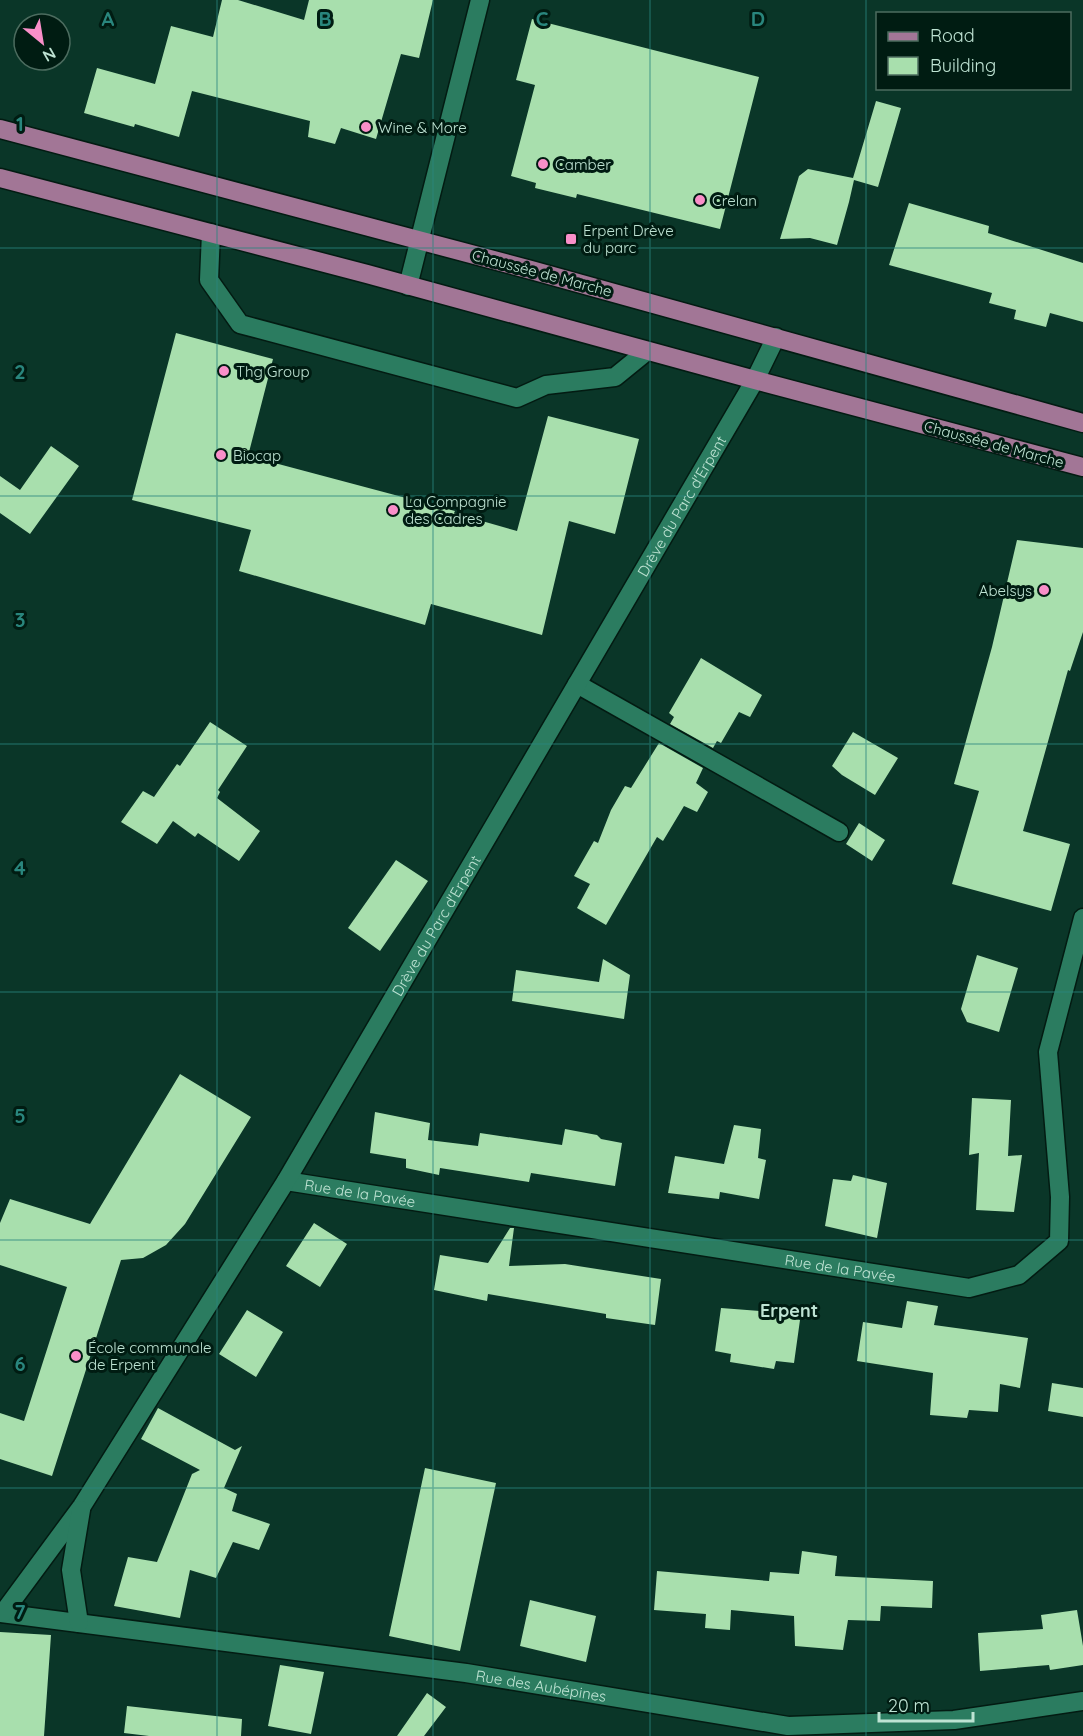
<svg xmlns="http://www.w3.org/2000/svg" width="1083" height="1736" font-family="Quicksand,sans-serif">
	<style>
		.building { fill: #a8dfad }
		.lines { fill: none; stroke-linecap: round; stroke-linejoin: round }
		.minor-casing { stroke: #031b12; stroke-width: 21 }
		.major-casing { stroke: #031b12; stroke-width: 21 }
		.minor { stroke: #2b7c60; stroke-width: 18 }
		.major { stroke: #a27696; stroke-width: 18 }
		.grid { fill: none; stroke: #29867d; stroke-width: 1.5; stroke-opacity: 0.55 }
		.poi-dot { fill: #f98fc9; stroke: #001c12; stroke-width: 2 }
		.labels { text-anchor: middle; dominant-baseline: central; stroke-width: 6; stroke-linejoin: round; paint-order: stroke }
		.poi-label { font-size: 15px; fill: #bee3d3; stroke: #001c12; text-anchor: start }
		.street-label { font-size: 15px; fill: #bee3d3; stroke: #001c12 }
		.quarter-label { font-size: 18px; font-weight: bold; fill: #bee3d3; stroke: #001c12 }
		.grid-label { font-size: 20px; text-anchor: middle; font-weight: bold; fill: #29867d; stroke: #001c12; stroke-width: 6; stroke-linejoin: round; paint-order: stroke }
	</style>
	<rect width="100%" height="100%" fill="#0a3628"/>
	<!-- building -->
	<path class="building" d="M222,0h16l66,20 5,-20h124l-14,58 -18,-4 -25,85 -35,-11 -6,16 -27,-7 2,-16 -118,-30 -13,46 -44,-13 -1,3 -50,-14 13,-45 58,16 16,-58 42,11z
		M532,19l227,58 -39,152 -143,-35 -1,4 -41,-10 1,-5 -25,-7 24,-91 -19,-5z
		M876,101l25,7 -23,79 -24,-7 -5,22 -12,43 -27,-7 -30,1 19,-63 9,-7 45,9z
		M909,203l80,23 -1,7 95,30v59l-33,-9 -4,14 -32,-8 2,-9 -27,-7 3,-10 -103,-28z
		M176,333l97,26 -25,97 207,55 -1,2 63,18 31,-115 91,23 -24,95 -46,-13 -27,114 -111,-31 -6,21 -186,-54 12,-41 -119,-30z
		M51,446l28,20 -49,68 -30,-21v-37l20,14z
		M1017,540l66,8v84l-13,39 -2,-1 -45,161 47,13 -19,67 -99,-27 27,-93 -25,-7 38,-137z
		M701,658l61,37 -12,22 -11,-5 -18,31 -4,-2 -4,7 -43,-24 4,-7 -5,-4z
		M210,722l37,24 -29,44 2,2 -3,6 43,33 -21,30 -41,-28 -3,4 -22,-16 -16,23 -36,-22 22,-31 11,6 23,-33 3,2z
		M853,732l45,26 -23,37 -33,-20 -10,-9z
		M659,743l44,25 -7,15 12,9 -11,20 -13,-6 -21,35 -6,-4 -51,88 -29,-17 13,-24 -16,-8 20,-35 4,2 13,-33 14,-24 6,2z
		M859,823l26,17 -13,21 -26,-17z
		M396,860l32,21 -48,70 -32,-23z
		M977,955l41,13 -19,64 -32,-10 -6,-13z
		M603,959l27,16 -6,44 -112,-18 4,-31 83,12z
		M180,1074l71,43 -66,107 -19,21 -23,13 -22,2 -69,216 -52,-17v-46l24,8 43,-134 -67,-22v-42l10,-24 80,25z
		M972,1098l39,2 -3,56 14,-1 -8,57 -38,-2 3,-57 -10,2z
		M375,1112l55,11 -2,17 50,6 2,-13 82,12 3,-16 32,6 4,4 21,4 -7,43 -84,-13 -2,9 -89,-14 -1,7 -33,-7v-9l-36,-6z
		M734,1125l27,4 -3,29 8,2 -7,39 -39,-7 -1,7 -51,-6 7,-37 49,8z
		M853,1175l34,8 -10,55 -52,-12 8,-47 18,2z
		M314,1223l33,21 -27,43 -34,-21z
		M510,1228h4l-5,38 56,-2 96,15 -6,46 -49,-7v-4l-118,-20 -1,7 -53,-11 6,-35 48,8z
		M907,1301l31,5 -4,19 94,13 -8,50 -20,-4 -2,28 -29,-2 -2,8 -37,-3 3,-42 -76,-12 6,-39 39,6z
		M721,1308l39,3 40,9 -6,43 -18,-2 -2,8 -44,-7 1,-8 -16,-3z
		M247,1310l36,22 -27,45 -37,-23z
		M1052,1383l31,5v29l-35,-6z
		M158,1408l77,42 7,-4 -18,42 13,6 -5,17 38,13 -11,26 -26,-8 -17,36 -26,-8 -10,48 -66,-12 14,-49 29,5 35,-88 8,-4 -59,-31z
		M425,1468l71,15 -36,168 -71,-15z
		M802,1551l35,5 -2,20 98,5 -1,27 -51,-2 -1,15 -32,-1 -5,30 -48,-4 -1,-30 -63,-6 -1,20 -25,-2 1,-14 -52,-4 3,-39 112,10 1,-9 29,2z
		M530,1600l66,16 -10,46 -66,-16z
		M1077,1610l6,36v19l-33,5 -1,-5 -69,6 -2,-38 65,-4 -2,-14z
		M0,1632l51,3 -7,101h-44z
		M280,1665l44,7 -13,62 -43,-8z
		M427,1693l19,14 -22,29h-27z
		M127,1706l115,13 -1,17h-92l-25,-3z"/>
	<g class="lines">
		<defs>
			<g id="minor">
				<path d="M211,233l-2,47 31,44 277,74 29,-13 69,-8 32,-26"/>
				<path d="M408,286l72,-286"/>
				<path d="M577,684l262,148"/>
				<path id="s1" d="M286,1181l683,107 50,-13 40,-34 1,-44 -12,-145 35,-134"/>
				<path id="s2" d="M0,1613l466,60 322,53 166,-6 129,-19"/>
				<path id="s3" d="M3,1613l79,-107 204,-325 469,-801 21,-43"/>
				<path d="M79,1623l-8,-53 10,-60"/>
			</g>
			<path id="major" d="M0,129l531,141 552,153
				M0,178l367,96 388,106 328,87"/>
		</defs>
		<!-- minor casing -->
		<use href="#minor" class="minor-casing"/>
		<!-- major casing -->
		<use href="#major" class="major-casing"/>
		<!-- minor -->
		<use href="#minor" class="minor"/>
		<!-- major -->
		<use href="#major" class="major"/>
	</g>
	<!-- grid -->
	<path class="grid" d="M217,0v1736M433,0v1736M650,0v1736M866,0v1736M0,248h1083M0,496h1083M0,744h1083M0,992h1083M0,1240h1083M0,1488h1083"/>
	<!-- markers -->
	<g class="poi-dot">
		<circle cx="366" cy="127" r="6"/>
		<circle cx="543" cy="164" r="6"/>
		<circle cx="700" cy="200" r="6"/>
		<rect x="565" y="233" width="12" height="12" rx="3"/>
		<circle cx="224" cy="371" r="6"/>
		<circle cx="221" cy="455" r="6"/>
		<circle cx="393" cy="510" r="6"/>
		<circle cx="1044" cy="590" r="6"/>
		<circle cx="76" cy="1356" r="6"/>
	</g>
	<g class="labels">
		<!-- poi labels -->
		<g class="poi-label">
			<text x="378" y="127">Wine &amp; More</text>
			<text x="555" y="164">Camber</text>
			<text x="712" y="200">Crelan</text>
			<text x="583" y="230">Erpent Drève<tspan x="583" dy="17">du parc</tspan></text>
			<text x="236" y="371">Thg Group</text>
			<text x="233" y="455">Biocap</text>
			<text x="405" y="501">La Compagnie<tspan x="405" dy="17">des Cadres</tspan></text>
			<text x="1032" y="590" text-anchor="end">Abelsys</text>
			<text x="88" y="1347">École communale<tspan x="88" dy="17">de Erpent</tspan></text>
		</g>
		<!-- street labels -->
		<g class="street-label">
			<text transform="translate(542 273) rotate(15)">Chaussée de Marche</text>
			<text transform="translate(994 444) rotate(15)">Chaussée de Marche</text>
			<text stroke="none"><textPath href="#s3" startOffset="1299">Drève du Parc d'Erpent</textPath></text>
			<text stroke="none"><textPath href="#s3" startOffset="813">Drève du Parc d'Erpent</textPath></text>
			<text stroke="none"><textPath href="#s1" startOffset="75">Rue de la Pavée</textPath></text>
			<text stroke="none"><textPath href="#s1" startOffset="561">Rue de la Pavée</textPath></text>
			<text stroke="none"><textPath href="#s2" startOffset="546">Rue des Aubépines</textPath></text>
		</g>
		<!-- quarter labels -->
		<g class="quarter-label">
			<text x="789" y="1310">Erpent</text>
		</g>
	</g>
	<g class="grid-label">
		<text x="108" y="26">A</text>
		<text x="325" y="26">B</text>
		<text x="542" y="26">C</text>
		<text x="758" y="26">D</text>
		<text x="20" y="131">1</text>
		<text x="20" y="379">2</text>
		<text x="20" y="627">3</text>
		<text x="20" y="875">4</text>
		<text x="20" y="1123">5</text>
		<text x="20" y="1371">6</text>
		<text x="20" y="1619">7</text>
	</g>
	<!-- legend -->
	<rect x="876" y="12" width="195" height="78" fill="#001c12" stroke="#4c6c5f" stroke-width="1.5"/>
	<rect x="888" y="32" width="30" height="9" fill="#a27696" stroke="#4c6c5f" stroke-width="1.5"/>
	<text x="930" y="42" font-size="18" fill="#bee3d3">Road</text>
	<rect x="888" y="57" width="30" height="18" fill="#a8dfad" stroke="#4c6c5f" stroke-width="1.5"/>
	<text x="930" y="72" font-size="18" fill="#bee3d3">Building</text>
	<!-- north arrow -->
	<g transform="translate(42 42) rotate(150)"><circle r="28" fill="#001c12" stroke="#4c6c5f" stroke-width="1.5"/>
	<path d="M0-4.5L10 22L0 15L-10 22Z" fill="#f98fc9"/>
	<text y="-9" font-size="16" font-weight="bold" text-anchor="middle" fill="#bee3d3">N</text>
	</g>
	<!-- scale -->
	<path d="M879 1712v9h94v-9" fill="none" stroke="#bee3d3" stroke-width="3"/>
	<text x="888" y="1712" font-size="18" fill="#bee3d3" stroke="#001c12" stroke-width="4.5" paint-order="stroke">20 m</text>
</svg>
